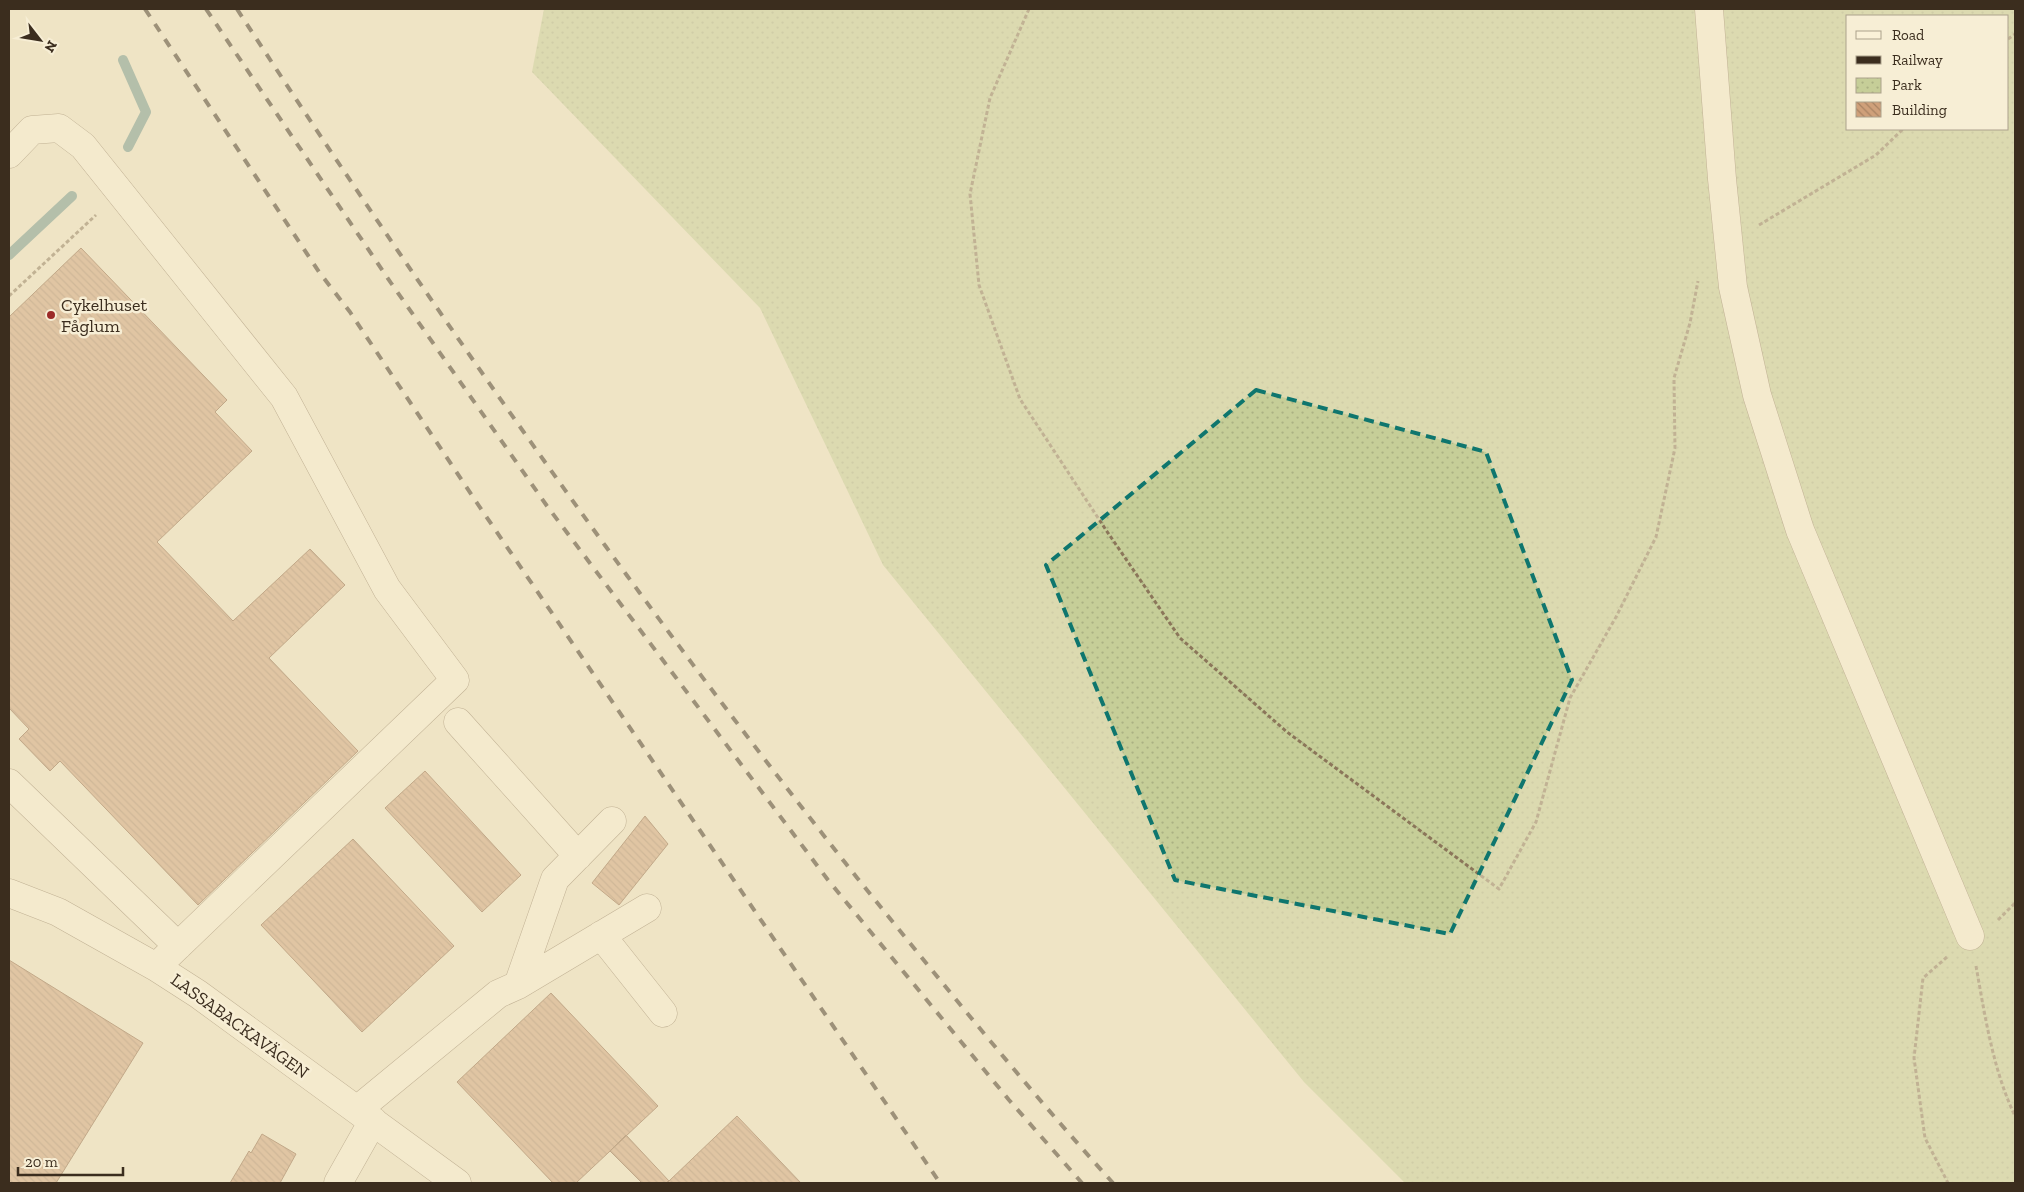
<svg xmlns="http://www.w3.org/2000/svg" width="2024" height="1192" font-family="'Zilla Slab',serif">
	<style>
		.park { fill: url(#park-dots); fill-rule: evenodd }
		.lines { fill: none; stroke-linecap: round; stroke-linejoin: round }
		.stream { stroke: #6d928a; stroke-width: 10 }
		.building { fill: url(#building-back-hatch); stroke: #8b603f }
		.minor-casing { stroke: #8b765a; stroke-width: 29 }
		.path { stroke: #8b765a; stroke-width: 3; stroke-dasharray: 4 2.5; stroke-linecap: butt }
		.minor { stroke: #faf1d8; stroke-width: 28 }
		.rail { stroke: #3b2d1e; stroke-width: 4; stroke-dasharray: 9 9; stroke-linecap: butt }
		.marked { fill: none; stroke: #0f766e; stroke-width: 4; stroke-dasharray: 10 6; stroke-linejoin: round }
		.poi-dot { fill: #9c2b28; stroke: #f7eed5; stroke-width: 2 }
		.labels { text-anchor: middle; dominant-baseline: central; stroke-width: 5; stroke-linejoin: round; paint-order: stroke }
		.poi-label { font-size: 18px; fill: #3b2d1e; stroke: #f7eed5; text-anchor: start }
		.street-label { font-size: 18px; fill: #3b2d1e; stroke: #f7eed5 }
	</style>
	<defs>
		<pattern id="park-dots" width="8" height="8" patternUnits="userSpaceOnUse" patternTransform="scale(1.25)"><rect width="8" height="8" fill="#c6ce98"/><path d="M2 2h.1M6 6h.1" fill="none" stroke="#abb183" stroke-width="1.8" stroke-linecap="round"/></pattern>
		<pattern id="building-back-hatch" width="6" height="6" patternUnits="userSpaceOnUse" patternTransform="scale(1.25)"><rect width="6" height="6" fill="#cfa07a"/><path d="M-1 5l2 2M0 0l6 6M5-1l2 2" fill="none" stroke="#a98363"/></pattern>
	</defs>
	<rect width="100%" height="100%" fill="#efe4c5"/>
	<!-- park -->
	<path class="park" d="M544,9h1471v1174h-610l-101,-101 -421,-517 -123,-257 -228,-236zM1848,16h160v113h-160z"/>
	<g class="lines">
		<!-- stream -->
		<path class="stream" d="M123,60l23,52 -18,35
			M9,255l63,-59"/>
	</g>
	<!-- building -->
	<path class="building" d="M81,248l146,152 -12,12 37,39 -95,91 76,79 77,-72 35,36 -76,73 89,93 -160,154 -138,-144 -10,10 -31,-32 10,-10 -20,-21v-391z
		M425,771l96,104 -39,37 -97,-104z
		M645,816l23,28 -49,61 -27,-22z
		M353,839l101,107 -92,86 -101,-107z
		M9,960l134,83 -87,140h-47z
		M551,993l107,113 -82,77h-23l-96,-101z
		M737,1116l64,67h-135l3,-2z
		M262,1134l34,20 -16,29h-50l19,-32 2,2z
		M626,1135l43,46 -3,2h-24l-32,-32z"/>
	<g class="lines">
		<defs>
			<path id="minor" d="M1709,9l13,170 11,108 24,108 43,135 170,406
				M9,154l23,-24 27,-2 24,18 201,251 103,192 68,91 -299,287
				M458,722l120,134
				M9,783l169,163
				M9,893l49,19 98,55 42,27 259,189
				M601,935l62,78
				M518,985l37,-106 57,-58
				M357,1110l141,-116 20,-9 129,-77
				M338,1183l35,-62"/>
		</defs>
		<!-- minor casing -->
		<use href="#minor" class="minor-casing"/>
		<!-- path -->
		<path class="path" d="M1029,9l-39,89 -20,96 9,91 41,114 86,131 74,108 107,94 212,157 37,-67 34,-124 46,-81 40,-80 19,-89 -1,-70 16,-55 8,-42
			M2008,39l7,-5
			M1759,225l117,-70 27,-26
			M9,296l87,-81
			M1998,920l17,-17
			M1947,957l-24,21 -9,80 11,80 23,45
			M1976,966c9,50 17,104 39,150"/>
		<!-- minor -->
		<use href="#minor" class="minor"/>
		<!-- rail -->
		<path class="rail" d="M145,9l174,263 31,40 127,191 463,680
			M206,9l185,274 156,223 281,374 181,220 73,83
			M237,9c195,300 402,594 625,875 82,101 164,203 251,299"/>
	</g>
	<!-- marked area -->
	<path d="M0 0H2024V1192H0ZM1256,390l230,62 86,228 -122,254 -275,-54 -129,-315z" fill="#efe4c5" fill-opacity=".55" fill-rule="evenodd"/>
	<path class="marked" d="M1256,390l230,62 86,228 -122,254 -275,-54 -129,-315z"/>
	<!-- markers -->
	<circle class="poi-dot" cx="51" cy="315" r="5"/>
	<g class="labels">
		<!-- poi labels -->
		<g class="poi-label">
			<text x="61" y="305">Cykelhuset<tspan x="61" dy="21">Fåglum</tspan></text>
		</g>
		<!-- street labels -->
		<g class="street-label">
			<text transform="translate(240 1026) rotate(36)">LASSABACKAVÄGEN</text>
		</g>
	</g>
	<!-- border -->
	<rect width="2024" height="1192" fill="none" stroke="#3b2d1e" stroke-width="20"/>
	<!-- legend -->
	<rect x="1846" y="15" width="162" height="115" fill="#f7eed5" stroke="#aca18c"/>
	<rect x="1856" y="31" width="25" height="8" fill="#faf1d8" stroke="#aca18c"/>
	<text x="1892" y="40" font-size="15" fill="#3b2d1e">Road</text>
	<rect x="1856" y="56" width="25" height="8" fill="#3b2d1e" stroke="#aca18c"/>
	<text x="1892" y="65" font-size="15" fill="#3b2d1e">Railway</text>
	<rect x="1856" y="78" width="25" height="15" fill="url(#park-dots)" stroke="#aca18c"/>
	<text x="1892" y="90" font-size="15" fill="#3b2d1e">Park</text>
	<rect x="1856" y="102" width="25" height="15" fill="url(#building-back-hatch)" stroke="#aca18c"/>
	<text x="1892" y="115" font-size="15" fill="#3b2d1e">Building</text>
	<!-- north arrow -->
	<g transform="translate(40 40) rotate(121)" stroke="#f7eed5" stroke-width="4" paint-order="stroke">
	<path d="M0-4L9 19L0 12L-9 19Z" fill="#3b2d1e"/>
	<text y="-8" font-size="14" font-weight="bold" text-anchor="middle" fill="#3b2d1e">N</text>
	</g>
	<!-- scale -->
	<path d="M18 1167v8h105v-8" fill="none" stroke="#3b2d1e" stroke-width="2.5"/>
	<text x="25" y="1167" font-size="15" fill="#3b2d1e" stroke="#f7eed5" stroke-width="4" paint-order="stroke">20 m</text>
</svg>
